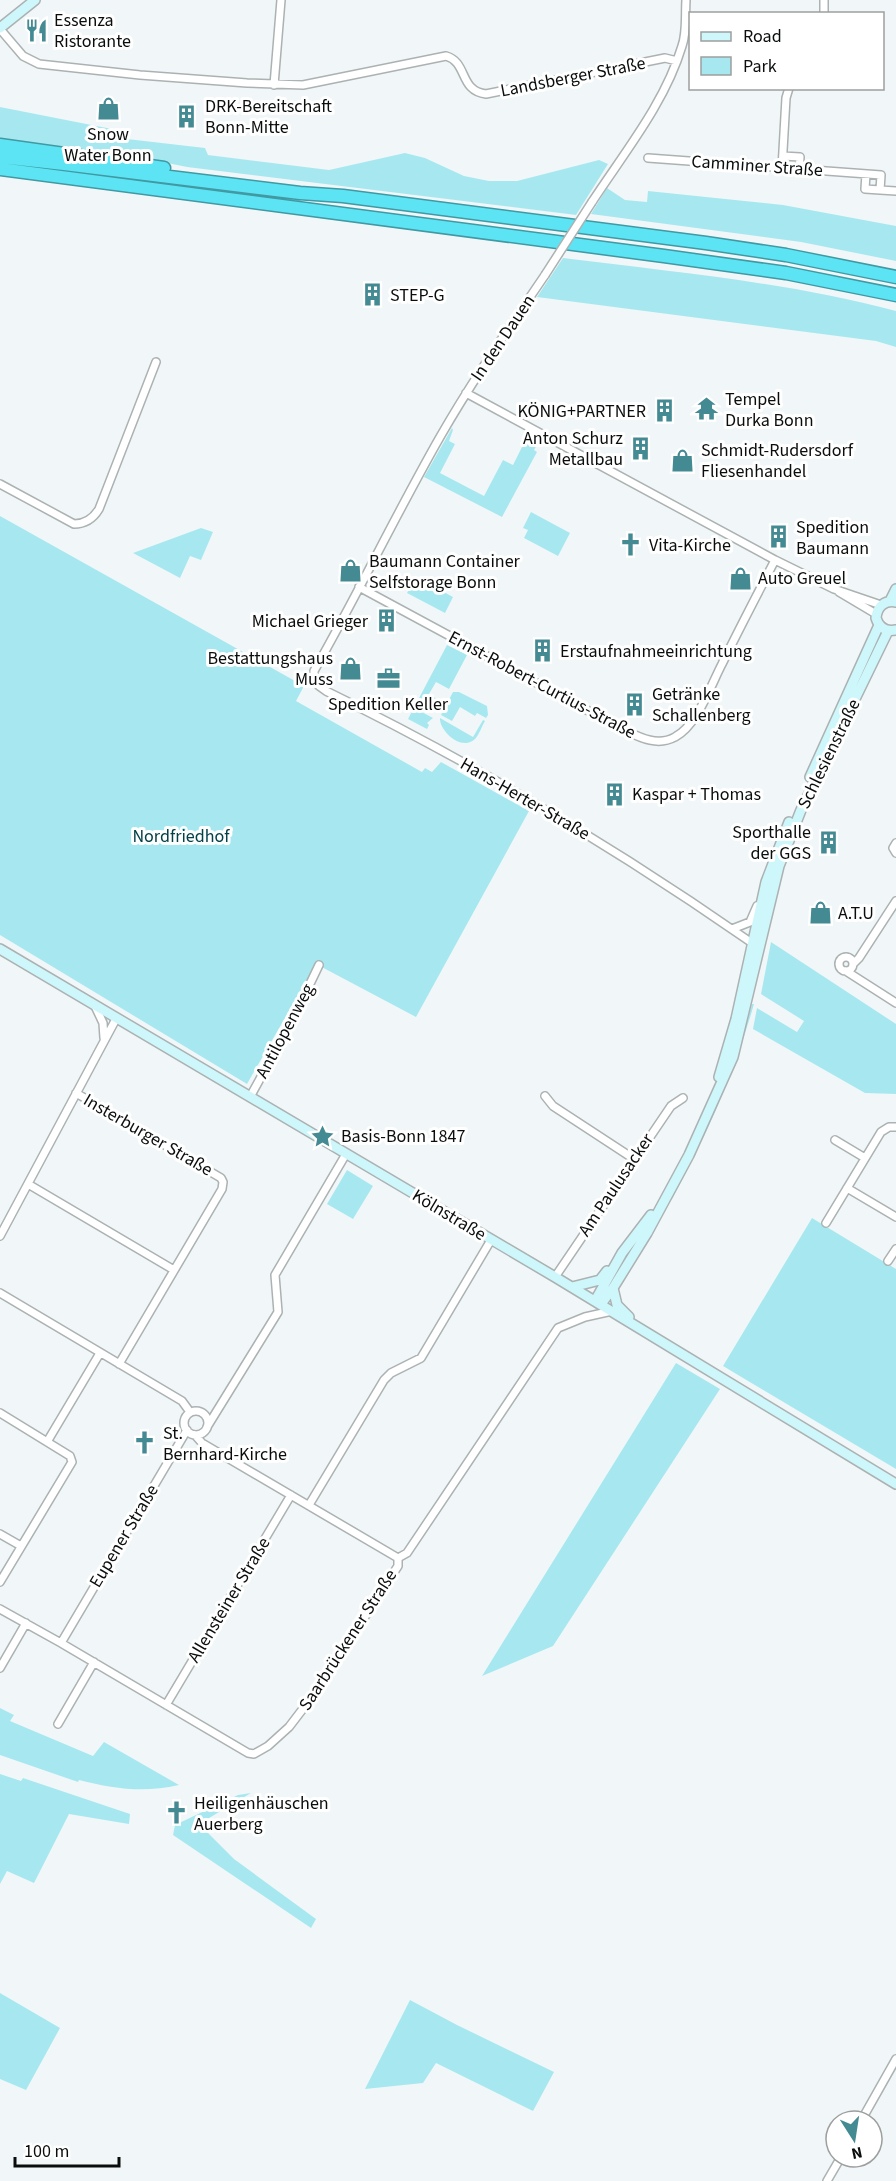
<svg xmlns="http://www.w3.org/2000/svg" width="896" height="2181" font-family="'Source Sans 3',sans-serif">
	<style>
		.green { fill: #a7e8f0 }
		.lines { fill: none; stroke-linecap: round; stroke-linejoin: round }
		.street-casing { stroke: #acb2b2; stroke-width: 10 }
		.secondary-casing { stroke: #acb2b2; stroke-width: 12 }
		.highway-casing { stroke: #4099a3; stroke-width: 15 }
		.street { stroke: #fff; stroke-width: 7 }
		.secondary { stroke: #cef7fc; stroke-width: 9 }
		.highway { stroke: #5ce4f4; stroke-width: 12 }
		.street-bridge-casing { stroke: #acb2b2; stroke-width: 10; stroke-linecap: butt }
		.street-bridge { stroke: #fff; stroke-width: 7 }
		.labels { text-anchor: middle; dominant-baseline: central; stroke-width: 6; stroke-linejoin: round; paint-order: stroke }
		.poi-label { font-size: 18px; fill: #0b0d0d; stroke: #fff; text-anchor: start }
		.street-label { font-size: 18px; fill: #0b0d0d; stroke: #fff }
		.park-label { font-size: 18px; fill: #034148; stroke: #fff }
	</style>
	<rect width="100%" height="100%" fill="#f1f7f8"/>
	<!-- green -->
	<path class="green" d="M0,107l127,25v7l78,9 3,7 121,15 76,-17 20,5 39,18 25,5h28l82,-21 9,4 -32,51 -389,-48 -49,-10 -138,-18z
		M607,188l18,12 22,2 1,-11 135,14 113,21v35l-95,-19 -210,-28z
		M563,258c111,14 224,24 333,53v36l-20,-6 -339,-44z
		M452,428l1,2 -4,11 6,3 -15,29 44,23 19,-36 10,5 14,-28 11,6 -4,7 3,2 -35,65 -78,-40z
		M531,512l39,21 -12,23 -34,-18 4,-8 -5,-2z
		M0,516l304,170 -8,15 126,71 3,-4 7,4 9,-10 88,49 -113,206 -100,-53 -69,120 -247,-149z
		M201,528l12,4 -12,28 -11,-4 -10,22 -47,-25z
		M416,577l37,20 -8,16 -38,-20z
		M447,645l20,10 -18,34 -13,-7 -7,12 13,8 -2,4 -14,-6 -6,11 13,7 -6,5 2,2 -2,4 -19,-10z
		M453,692h6l28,14 1,9 -2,3 -9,-5 -2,3 -15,-9 -8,14 -11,-6z
		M440,718l33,19 10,-17 2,1c-3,5 -6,14 -10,18 -13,13 -36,-8 -35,-21z
		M771,942l125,82v70l-31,-1 -112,-64 4,-21 40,24 7,-11 -43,-27z
		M752,1004h2c-20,70 -47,131 -82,195l-2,-1c36,-61 63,-126 82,-194z
		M347,1170l26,16 -20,33 -26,-15z
		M812,1218l84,51v200l-173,-103z
		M676,1363l44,26 -167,257 -71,30z
		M0,1708l14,7 -4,6 83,35 11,-14 75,43c-35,8 -65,4 -100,-5l-1,2 -78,-27z
		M0,1774l21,7 2,-3 107,36 -1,10 -60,-10 -35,69 -27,-12 -7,13z
		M251,1793l-52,31 35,35 82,60 -5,9 -138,-93 2,-10 63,-30z
		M0,1993l60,35 -34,62 -26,-11z
		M410,2000l47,25 97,47 -21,39 -97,-48 -13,20 -58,6z"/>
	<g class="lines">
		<defs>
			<path id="street" d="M824,14v-14
				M0,29l23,27 16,8 101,11 107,8 56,2 143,-29c22,6 13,35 40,38l179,-36 12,3
				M274,85l7,-85
				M783,156l17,1 -1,13
				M648,158l233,17 -1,15 16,1
				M782,168l4,-70 3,-10
				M866,174l-1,15 15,1
				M592,202c32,-49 73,-99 90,-156 5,-14 3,-31 4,-46
				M545,275c-36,53 -73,106 -105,162 -44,77 -82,157 -126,234v7l5,8 7,5c148,72 291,158 426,252
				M466,393l309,167 59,29 47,16
				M0,484l74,40c11,0 19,-5 25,-15l57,-147
				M359,587l263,142c17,8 35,18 53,8 22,-11 36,-52 47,-73 17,-35 35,-69 53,-104
				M839,592l37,22
				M896,843l-3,5 3,5
				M732,929l18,-7 7,-16
				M839 964a7 7 0 1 1 14 0a7 7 0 1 1-14 0Z
				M853,964l6,-6 37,-57
				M846,971l50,32
				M95,1006l8,17 1,15
				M76,1093l145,85 2,4 -1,7 -103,175
				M545,1096l8,10 81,53
				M250,1097l46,-84 23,-48
				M835,1140l30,18
				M28,1184l146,86
				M847,1188l49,29
				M826,1223l55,-91 8,-5h7
				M0,1236l116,-217
				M888,1261l8,-12
				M555,1277l116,-171 12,-8
				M0,1293l182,108 8,11
				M184 1423a12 12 0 1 1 24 0a12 12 0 1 1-24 0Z
				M0,1413l70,43 2,6 -72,120
				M207,1427l71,-115 -3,-37 71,-121
				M195,1435l7,8 196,115
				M47,1442l53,-89
				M309,1505l75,-125 7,-7 30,-15 70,-118
				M0,1534l21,12
				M398,1558l9,-5 151,-225 27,-11 27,-6
				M0,1609l61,34 187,110 6,1 14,-8 21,-19 26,-34 83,-127v-8
				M61,1643l126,-213
				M0,1668l26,-45
				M166,1705l125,-210
				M58,1724l36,-62
				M861,2121l35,-62
				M827,2181l14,-24"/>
			<path id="secondary" d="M0,28l35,-28
				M890,601l6,-12
				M896,602c-11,-2 -19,4 -20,16 3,10 10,14 20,12
				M810,777l69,-152
				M0,949l555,328 341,207
				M719,1077l17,-58 30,-137 23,-60
				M572,1287l28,-7 7,-9
				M613,1288l4,17 12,12
				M595,1301l27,-48 29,-38
				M601,1304l12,-16 34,-55 42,-78 44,-98 46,-191 22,-56 87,-179"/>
			<path id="highway" d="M0,145l164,23
				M0,157l64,7 236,29 43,3 363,47 80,12 110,22
				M0,169l664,87 122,17 110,22"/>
		</defs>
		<!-- street casing -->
		<use href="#street" class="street-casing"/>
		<!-- secondary casing -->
		<use href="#secondary" class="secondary-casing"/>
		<!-- highway casing -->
		<use href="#highway" class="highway-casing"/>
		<!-- street -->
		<use href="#street" class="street"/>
		<!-- secondary -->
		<use href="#secondary" class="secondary"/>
		<!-- highway -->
		<use href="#highway" class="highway"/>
		<defs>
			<path id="street-bridge" d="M545,275l47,-73"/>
		</defs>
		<!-- street-bridge casing -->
		<use href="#street-bridge" class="street-bridge-casing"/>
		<!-- street-bridge -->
		<use href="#street-bridge" class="street-bridge"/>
	</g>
	<!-- icons -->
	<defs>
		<symbol id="restaurant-bare" viewBox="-9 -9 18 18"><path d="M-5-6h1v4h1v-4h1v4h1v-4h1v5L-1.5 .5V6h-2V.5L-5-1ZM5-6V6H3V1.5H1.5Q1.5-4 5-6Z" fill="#448a93" stroke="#fff" stroke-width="2.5" paint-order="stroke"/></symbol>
		<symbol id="shop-bare" viewBox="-9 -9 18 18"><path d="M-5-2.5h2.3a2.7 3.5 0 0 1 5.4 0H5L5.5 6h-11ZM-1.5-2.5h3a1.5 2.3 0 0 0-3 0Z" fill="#448a93" stroke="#fff" stroke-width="2.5" paint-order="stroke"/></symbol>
		<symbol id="building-bare" viewBox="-9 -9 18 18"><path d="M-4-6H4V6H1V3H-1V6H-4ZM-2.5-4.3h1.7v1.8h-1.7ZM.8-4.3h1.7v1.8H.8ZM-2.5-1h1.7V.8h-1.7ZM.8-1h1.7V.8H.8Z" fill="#448a93" stroke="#fff" stroke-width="2.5" paint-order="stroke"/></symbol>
		<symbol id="temple-bare" viewBox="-9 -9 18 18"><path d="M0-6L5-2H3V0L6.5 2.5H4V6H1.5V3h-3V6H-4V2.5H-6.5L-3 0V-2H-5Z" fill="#448a93" stroke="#fff" stroke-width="2.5" paint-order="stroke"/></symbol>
		<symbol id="church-bare" viewBox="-9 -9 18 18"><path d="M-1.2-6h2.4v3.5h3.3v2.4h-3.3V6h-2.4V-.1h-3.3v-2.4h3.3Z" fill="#448a93" stroke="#fff" stroke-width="2.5" paint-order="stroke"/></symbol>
		<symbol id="office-bare" viewBox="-9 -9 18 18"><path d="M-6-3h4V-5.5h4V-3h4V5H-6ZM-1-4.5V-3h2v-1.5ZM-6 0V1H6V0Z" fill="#448a93" stroke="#fff" stroke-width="2.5" paint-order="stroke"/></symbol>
		<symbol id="sight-bare" viewBox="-9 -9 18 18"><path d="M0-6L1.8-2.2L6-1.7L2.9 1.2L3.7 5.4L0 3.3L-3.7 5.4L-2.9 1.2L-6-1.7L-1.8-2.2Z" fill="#448a93" stroke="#fff" stroke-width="2.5" paint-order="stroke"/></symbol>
	</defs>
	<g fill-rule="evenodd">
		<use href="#restaurant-bare" x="20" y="14" width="33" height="33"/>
		<use href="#shop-bare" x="92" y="92" width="33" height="33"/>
		<use href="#building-bare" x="170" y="100" width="33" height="33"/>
		<use href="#building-bare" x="356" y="278" width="33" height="33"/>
		<use href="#temple-bare" x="690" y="392" width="33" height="33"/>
		<use href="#building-bare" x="648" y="394" width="33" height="33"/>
		<use href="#building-bare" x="624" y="432" width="33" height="33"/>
		<use href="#shop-bare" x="666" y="444" width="33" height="33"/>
		<use href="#building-bare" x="762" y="520" width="33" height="33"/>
		<use href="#church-bare" x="614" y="528" width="33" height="33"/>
		<use href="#shop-bare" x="334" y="554" width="33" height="33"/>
		<use href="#shop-bare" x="724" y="562" width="33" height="33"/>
		<use href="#building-bare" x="370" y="604" width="33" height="33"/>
		<use href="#building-bare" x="526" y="634" width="33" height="33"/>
		<use href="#shop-bare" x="334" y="652" width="33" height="33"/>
		<use href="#office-bare" x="372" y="662" width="33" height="33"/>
		<use href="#building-bare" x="618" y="688" width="33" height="33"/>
		<use href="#building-bare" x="598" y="778" width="33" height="33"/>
		<use href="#building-bare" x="812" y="826" width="33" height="33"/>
		<use href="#shop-bare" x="804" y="896" width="33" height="33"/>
		<use href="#sight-bare" x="306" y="1120" width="33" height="33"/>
		<use href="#church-bare" x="128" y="1426" width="33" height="33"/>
		<use href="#church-bare" x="160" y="1796" width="33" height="33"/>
	</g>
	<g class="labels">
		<!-- poi labels -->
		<g class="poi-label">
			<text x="54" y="20">Essenza<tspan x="54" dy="21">Ristorante</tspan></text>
			<text x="205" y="106">DRK-Bereitschaft<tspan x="205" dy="21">Bonn-Mitte</tspan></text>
			<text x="108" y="134" text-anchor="middle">Snow<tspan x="108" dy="21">Water Bonn</tspan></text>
			<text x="390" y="295">STEP-G</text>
			<text x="725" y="399">Tempel<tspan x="725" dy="21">Durka Bonn</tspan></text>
			<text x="646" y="411" text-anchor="end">KÖNIG+PARTNER</text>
			<text x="623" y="438" text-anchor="end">Anton Schurz<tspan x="623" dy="21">Metallbau</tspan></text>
			<text x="701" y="450">Schmidt-Rudersdorf<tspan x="701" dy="21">Fliesenhandel</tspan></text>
			<text x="796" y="527">Spedition<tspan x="796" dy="21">Baumann</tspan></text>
			<text x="649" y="545">Vita-Kirche</text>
			<text x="369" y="561">Baumann Container<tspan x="369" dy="21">Selfstorage Bonn</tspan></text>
			<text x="758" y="578">Auto Greuel</text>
			<text x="368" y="621" text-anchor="end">Michael Grieger</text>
			<text x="560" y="651">Erstaufnahmeeinrichtung</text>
			<text x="333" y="658" text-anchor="end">Bestattungshaus<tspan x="333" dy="21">Muss</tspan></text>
			<text x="652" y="694">Getränke<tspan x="652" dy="21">Schallenberg</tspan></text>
			<text x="388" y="704" text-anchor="middle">Spedition Keller</text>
			<text x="632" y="794">Kaspar + Thomas</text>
			<text x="811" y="832" text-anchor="end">Sporthalle<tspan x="811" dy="21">der GGS</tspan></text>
			<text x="838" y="913">A.T.U</text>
			<text x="341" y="1136">Basis-Bonn 1847</text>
			<text x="163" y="1433">St.<tspan x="163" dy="21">Bernhard-Kirche</tspan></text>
			<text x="194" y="1803">Heiligenhäuschen<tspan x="194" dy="21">Auerberg</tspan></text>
		</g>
		<!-- street labels -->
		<g class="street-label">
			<text transform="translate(573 77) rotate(-11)">Landsberger Straße</text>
			<text transform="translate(757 166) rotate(4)">Camminer Straße</text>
			<text transform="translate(503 338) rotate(-56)">In den Dauen</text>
			<text transform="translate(542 685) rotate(28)">Ernst-Robert-Curtius-Straße</text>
			<text transform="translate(829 754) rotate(-64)">Schlesienstraße</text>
			<text transform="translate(525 799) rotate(30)">Hans-Herter-Straße</text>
			<text transform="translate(285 1031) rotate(-62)">Antilopenweg</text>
			<text transform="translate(148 1135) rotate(30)">Insterburger Straße</text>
			<text transform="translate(616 1185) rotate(-56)">Am Paulusacker</text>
			<text transform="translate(449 1215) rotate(31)">Kölnstraße</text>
			<text transform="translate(124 1536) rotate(-59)">Eupener Straße</text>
			<text transform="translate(229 1600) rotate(-59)">Allensteiner Straße</text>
			<text transform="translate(348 1640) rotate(-57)">Saarbrückener Straße</text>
		</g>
		<!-- park labels -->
		<g class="park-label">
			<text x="181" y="836">Nordfriedhof</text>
		</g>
	</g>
	<!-- legend -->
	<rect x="689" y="12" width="195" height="78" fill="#ffffff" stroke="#9d9e9e" stroke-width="1.5"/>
	<rect x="701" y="32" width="30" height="9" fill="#cef7fc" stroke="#9d9e9e" stroke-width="1.5"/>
	<text x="743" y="42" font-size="18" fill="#0b0d0d">Road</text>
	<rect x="701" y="57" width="30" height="18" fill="#a7e8f0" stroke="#9d9e9e" stroke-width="1.5"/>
	<text x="743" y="72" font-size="18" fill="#0b0d0d">Park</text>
	<!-- north arrow -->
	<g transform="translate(854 2139) rotate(168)"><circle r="28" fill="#ffffff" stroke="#9d9e9e" stroke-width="1.5"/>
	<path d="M0-4.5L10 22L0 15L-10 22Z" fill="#448a93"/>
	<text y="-9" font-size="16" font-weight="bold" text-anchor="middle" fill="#0b0d0d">N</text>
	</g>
	<!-- scale -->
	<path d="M15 2157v9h104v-9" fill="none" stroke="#0b0d0d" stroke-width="3"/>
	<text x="24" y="2157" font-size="18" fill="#0b0d0d" stroke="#ffffff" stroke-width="4.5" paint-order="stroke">100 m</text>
</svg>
